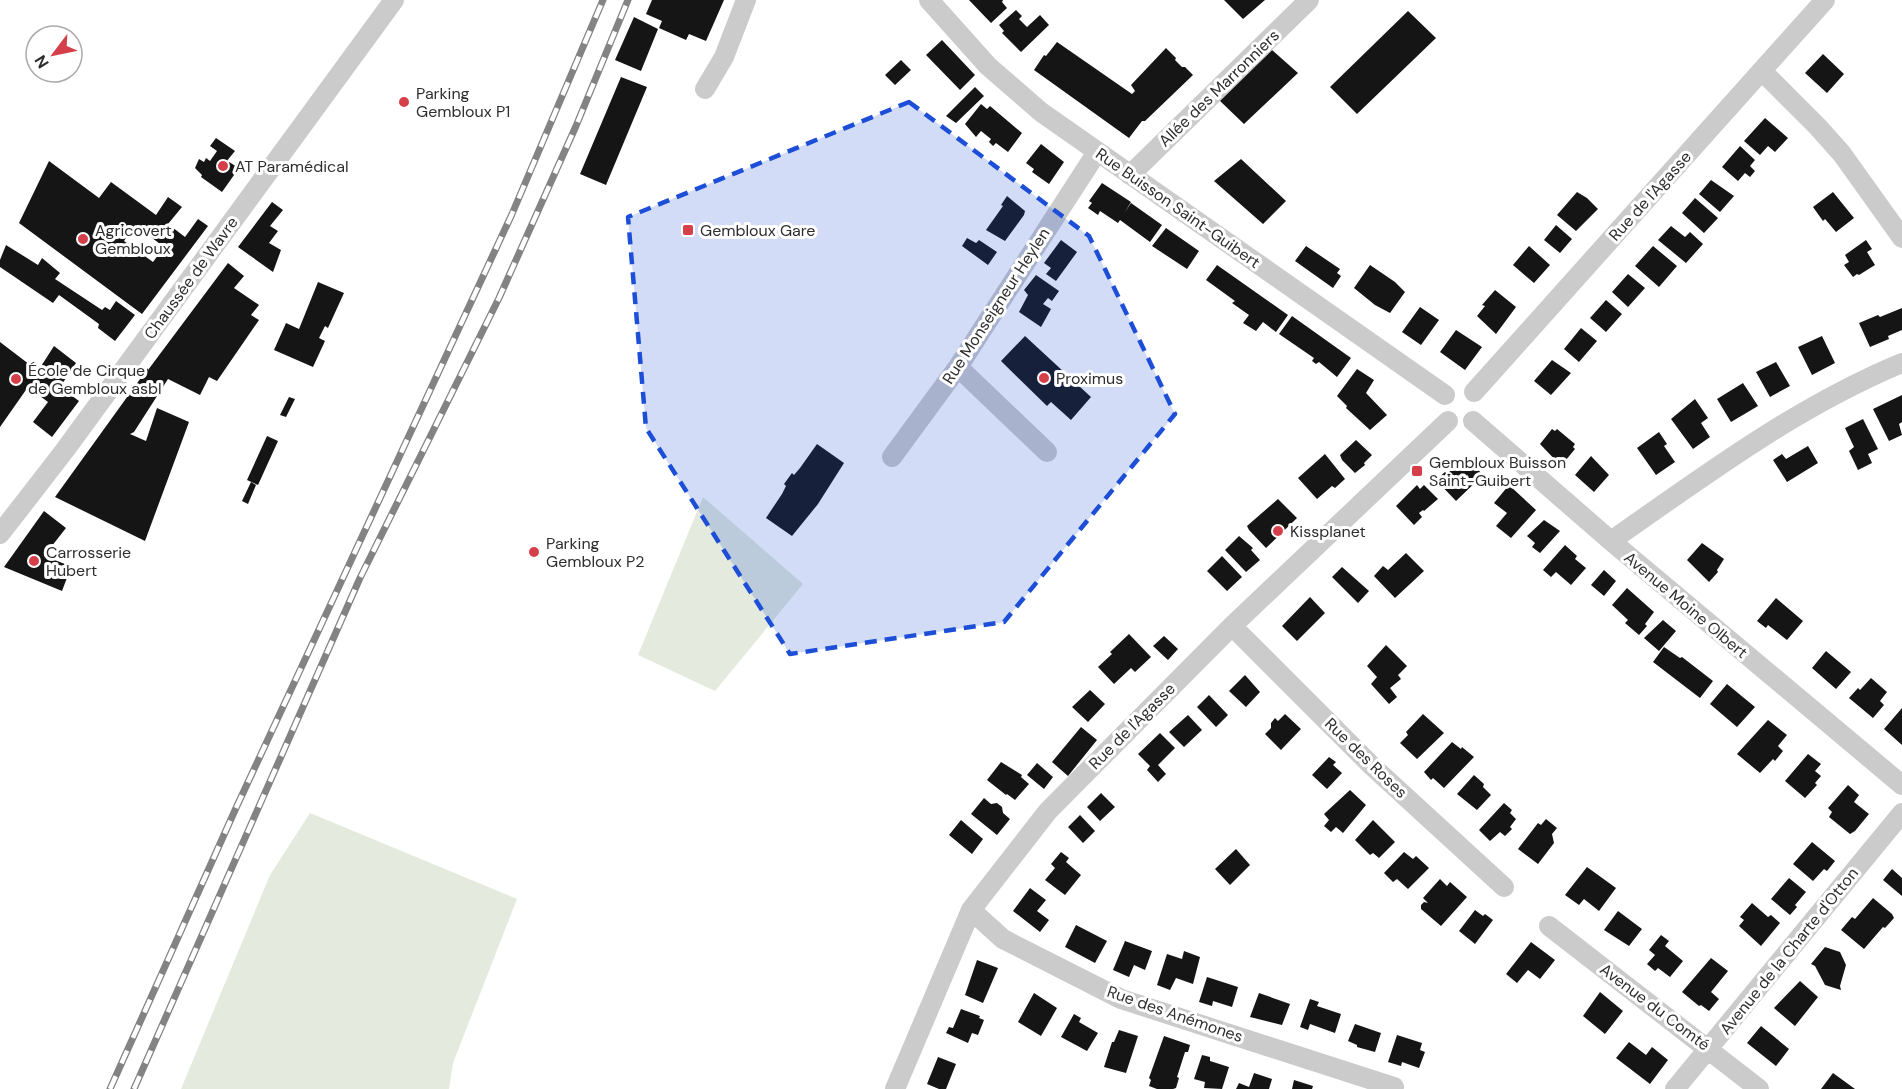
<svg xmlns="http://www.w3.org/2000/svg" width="1902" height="1089" font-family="'DM Sans',sans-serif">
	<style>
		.green { fill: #e4eadd }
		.building { fill: #151515; fill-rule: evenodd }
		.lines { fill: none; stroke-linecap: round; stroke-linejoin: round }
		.minor { stroke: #cbcbcb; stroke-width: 20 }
		.rail-casing { stroke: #838383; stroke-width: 7 }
		.rail { stroke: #fff; stroke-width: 4.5; stroke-dasharray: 14; stroke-linecap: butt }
		.marked { fill: #1d4ed8; fill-opacity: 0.2; stroke: #1d4ed8; stroke-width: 4.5; stroke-dasharray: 12 8; stroke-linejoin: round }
		.poi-dot { fill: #d53f49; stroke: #fff; stroke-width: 2 }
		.labels { text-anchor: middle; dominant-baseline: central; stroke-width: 6; stroke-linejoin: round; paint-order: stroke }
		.street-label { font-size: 16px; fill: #2e2e2e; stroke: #fff }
		.poi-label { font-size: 16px; fill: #2e2e2e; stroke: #fff; text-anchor: start }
	</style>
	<rect width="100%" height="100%" fill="#fff"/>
	<!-- green -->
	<path class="green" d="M703,497l100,87 -88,107 -77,-36z
		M310,813l207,86 -64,164 -4,26h-268l89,-214z"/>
	<!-- building -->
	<path class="building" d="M652,0h72l-18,41 -17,-7 -3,6 -27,-12 3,-7 -16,-7z
		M969,0h34l-1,2 5,6 -16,15z
		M1224,0h41l-22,19z
		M1016,10l6,6 -3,3 8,8 13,-12 9,10 -28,27 -19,-19 2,-2 -5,-6z
		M1408,11l28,27 -79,76 -27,-27z
		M634,17l24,12 -17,42 -26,-11z
		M942,40l33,35 -15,15 -34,-35z
		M1057,42l75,52 3,-3 -4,-6 35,-37 10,10 -1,2 7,7h3l8,8 -48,46h-3l-13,17 -95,-68 10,-15 2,1z
		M1272,50l26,23 -54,51 -25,-24z
		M1823,54l21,20 -17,19 -22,-20z
		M901,60l10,10 -16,15 -10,-10z
		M621,77l26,10 -41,98 -26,-11z
		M975,87l9,9 -28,27 -10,-7z
		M981,104l6,5 3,-3 32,27 -14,19 -12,-9 -3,3 -4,-4 2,-3 -10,-8 -5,6 -11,-13z
		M1765,118l23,20 -13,14 -7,-6 -8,9 -16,-14z
		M216,138l19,13 -9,11h3l10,6 -17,24 -21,-15 1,-2 -7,-7 4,-9 5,3 2,-4 4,3 7,-10 -7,-5z
		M1041,144l23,18 -15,22 -17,-12 2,-3 -8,-6z
		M1740,146l15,14 -5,6 5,5 -5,6 -5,-4 -7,8 -16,-14z
		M1241,159l45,42 -23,23 -49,-43z
		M49,161l50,37 12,-16 45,33 12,-18 14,10 -14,17 17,13 13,-18 10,7 -66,88 -123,-91zM135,225l29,22 -11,15 -29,-21z
		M1711,180l23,16 -14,16 -21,-18z
		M1102,183l29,19 -6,10 6,-9 31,22 -12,17 -30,-22 -2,3 -18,-12 -2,4 -10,-7 4,-5 -3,-2z
		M1577,192l10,6 11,11 -22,22 -19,-16z
		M1833,192l21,26 -18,14 -11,-13 -2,2 -10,-14z
		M1007,196l18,15 -1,4 -19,26 -19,-11 17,-24 -2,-1z
		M1695,198l23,20 -14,15 -22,-20z
		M272,202l11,8 -13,16 8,5 -9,12 12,7 -8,22 -35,-25z
		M1556,225l16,14 -12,14 -16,-13z
		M1671,226l14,11 5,-5 13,12 -17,19 -28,-23z
		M1166,228l33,23 -12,18 -35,-23z
		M967,238l9,5 3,-3 18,12 -9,13 -26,-19z
		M1061,240l16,12 -21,29 -10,-7 5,-6 -7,-5z
		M1866,240l6,9 -5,3 8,13 -16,10 -2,-1 -4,3 -9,-12 5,-3 -4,-7z
		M6,245l32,20 4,-7 18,15 -5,6 47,31 3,-3 5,3 6,-9 19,14 -20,26 -17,-13 1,-4 -40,-29 -6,8 -53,-36v-7z
		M1306,246l34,23 -3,4 4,3 -8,12 -38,-27z
		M1529,246l21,19 -16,18 -21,-18z
		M1653,246l24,20 -18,21 -24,-21z
		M228,263l16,13 -10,12 25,17 -8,10 8,5 -42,61 -8,-4 -9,18 -32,-16 -34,53 -4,2 16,7 11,-33 32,14 -44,119 -90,-44 93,-129v2z
		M1217,265l71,50 -12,17 -13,-10 -7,9 -13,-8 6,-8 -17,-12 3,-2 -29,-21z
		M1370,265l25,17 10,10 -15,21 -15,-8 -21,-17z
		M1628,274l17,14 -17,19 -16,-15z
		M1036,275l23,16 -7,10 -4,-3 -5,6 8,5 -10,18 -22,-15 9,-17 -4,-5z
		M318,282l26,11 -16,35 -3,-2 -6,12 6,3 -12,26 -39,-17 12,-27 13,6z
		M1495,290l21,17 -20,27 -19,-18 8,-10 -3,-1z
		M1606,300l16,14 -16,18 -16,-14z
		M1420,307l19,13 -18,25 -19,-13z
		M1902,308v22l-14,6 1,3 -19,8 -11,-24 19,-8 2,2z
		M1292,316l59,42 -14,19 -18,-15 -3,2 -4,-3 2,-3 -35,-24z
		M1581,328l16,13 -18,21 -15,-13z
		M1456,330l26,17 -17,23 -25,-18z
		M1025,336l66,61 -20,23 -20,-18 -4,4 -46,-45z
		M1822,336l13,27 -23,12 -14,-28z
		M0,342l38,29 16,-25 22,17 -16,24 19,14 -27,36 -19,-15 15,-20 -20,-15 -28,40z
		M1552,360l19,13 -20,22 -17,-14z
		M1776,362l14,24 -20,11 -14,-25z
		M1357,369l17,11 -8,13 21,22 -17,15 -24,-22 1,-2 -10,-10z
		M1743,383l15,23 -27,16 -14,-23z
		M1902,395v27l-3,2 3,11 -13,6 -16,-32z
		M289,397l6,2 -9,18 -6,-2z
		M1695,399l13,19 -7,5 9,14 -17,12 -22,-30z
		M1863,419l15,30 -10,5 4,9 -14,7 -9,-19 5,-4 -9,-19z
		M1552,429l3,2 2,-2 18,15 -2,3 2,2 -14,17 -21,-22z
		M1659,432l8,12 -3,2 11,16 -19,13 -19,-27z
		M267,436l11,5 -20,44 -11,-5z
		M1356,440l16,15 -8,8 1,2 -10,8 -13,-13 -2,-5z
		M817,444l27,19 -26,41 -26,32 -26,-18 16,-24 4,-8 -2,-2 8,-11 2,2 6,-7z
		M1808,446l10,17 -31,19 -14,-22 9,-6 4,5z
		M1325,454l20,25 -10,9 -3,-2 -15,13 -19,-21z
		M1591,456l18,19 -15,17 -19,-17z
		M1466,457l17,18 -27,26 -20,-21 9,-8 2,2z
		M251,482l5,3 -8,19 -6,-3z
		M1417,485l3,4 4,-4 14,14 -14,12 -1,-1 -4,3 3,4 -8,8 -18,-19z
		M1509,485l27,25 -25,28 -15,-12 11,-13 -13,-10z
		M1278,499l19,19 -31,30 -17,-18 -2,-4z
		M44,511l22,17 -22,28 34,13 -3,9 -7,-3 -6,16 -58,-24z
		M1544,520l16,11 -20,22 -8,-6 3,-4 -8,-7z
		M1239,536l14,12 -2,2 9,10 -14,12 -21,-22z
		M1702,543l22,16 -7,11 1,2 -9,10 -22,-22z
		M1565,545l12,11 -2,3 11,9 -15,17 -15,-13 -5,5 -8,-7z
		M1406,553l18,18 -29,27 -21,-22 9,-10 5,4z
		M1222,556l20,21 -15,14 -20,-20z
		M1342,567l27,24 -11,12 -26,-26z
		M1604,570l12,11 -12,15 -13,-11z
		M1627,588l27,24 -9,12 2,2 -8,9 -14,-12 3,-3 -16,-15z
		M1310,597l15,16 -28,28 -15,-15z
		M1776,598l27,23 -16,19 -19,-15 -2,3 -9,-7z
		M1663,620l13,11 -17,20 -15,-13z
		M1129,634l22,23 -16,15 -4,-4 -17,16 -16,-17 14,-13 -2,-2z
		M1164,636l14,13 -10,11 -15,-14z
		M1386,645l21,21 -9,9 3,4 -11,9 7,9 -8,7 -18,-20 6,-7 -10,-11z
		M1664,647l16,11 2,-1 31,24 -13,17 -47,-36z
		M1826,651l25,21 -15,17 -24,-21z
		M1245,675l15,17 -14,15 -17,-16z
		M1871,678l16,14 -7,9 4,4 -11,13 -24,-20 9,-10 2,2z
		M1727,684l28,23 -18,20 -27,-23z
		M1090,690l15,14 -17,18 -16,-15z
		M1209,695l19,20 -12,12 -19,-20z
		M1902,708v37l-18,-16z
		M1285,714l16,15 -20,21 -16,-16 6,-6v-5l4,-5 3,3z
		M1423,714l21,19 -27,26 -17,-16 8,-8 -2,-3z
		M1188,715l14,15 -18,17 -15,-15z
		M1768,720l19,15 -9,11 5,5 -8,10 -2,-2 -13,14 -23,-19z
		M1081,727l16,13 -29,36 -16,-14z
		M1160,733l15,15 -17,17 8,9 -8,8 -11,-12 3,-4 -12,-12z
		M1452,742l9,7 1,-2 12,10 -30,31 -11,-10 -2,2 -7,-8z
		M1808,754l13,10 -6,7 6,5 -6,7 2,2 -12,13 -20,-17z
		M1329,757l7,5 -3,3 9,8 -15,16 -15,-14z
		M1001,762l21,13 -1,2 8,7 -14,16 -8,-6 -1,1 -19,-15z
		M1037,763l16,14 -9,12 -17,-14z
		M1474,775l10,9 -1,3 8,8 -14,15 -20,-16z
		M1848,785l11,10 -5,7 15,12 -14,17 -5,3 -21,-17 3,-5 -4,-4z
		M1350,790l16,15 -23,28 -7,-6 -5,5 -7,-6 5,-6 -5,-6z
		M1101,793l14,14 -15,14 -13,-14z
		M984,798l7,6 6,-1 5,4 1,6 7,6 -13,16 -26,-21z
		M1504,803l8,7 -2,3 6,6 -6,8 2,2 -7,7 -5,-4 -10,9 -11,-11z
		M1080,815l15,16 -12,12 -15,-16z
		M1546,819l11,9 -5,6 2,9 -16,21 -20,-15 20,-26 3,2z
		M961,820l22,19 -11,15 -23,-19z
		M1373,820l22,22 -16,16 -6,-5 -3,2 -15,-15z
		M1812,842l23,19 -8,10 -3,-2 -11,12 -20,-17z
		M1236,849l14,16 -20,20 -15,-16z
		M1061,852l8,6 -3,4 15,13 -16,20 -20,-15 10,-12 -4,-4z
		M1404,852l9,7 3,-3 13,12 -21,21 -11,-10 -4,3 -9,-9z
		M1587,867l29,21 -17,23 -15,-12 -5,6 -14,-10z
		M1892,869l10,9v18l-19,-16z
		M1789,878l17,14 -11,13 2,2 -7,8 -19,-16z
		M1440,879l7,7 3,-4 17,15 -26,29 -20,-17v-4l3,-3 4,1 -5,-5z
		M1030,888l16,12 -9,11 12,9 -9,12 -27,-21z
		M1873,898l19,16 2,4 -9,10 -2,-1 -19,22 -23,-19 11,-13 3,2z
		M1752,903l16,14 3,-2 9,8 -19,23 -22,-20 5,-6 -4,-3z
		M1475,910l8,6 2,-2 8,6 -18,24 -16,-13z
		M1618,911l24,18 -13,17 -25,-16z
		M1076,925l31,16 -12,22 -30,-16z
		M1661,935l8,6 -4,5 18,15 -13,16 -12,-9 -3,3 -8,-7 8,-9 -6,-5z
		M1125,941l27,10 -7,19 -11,-5 -5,12 -16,-7z
		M1531,942l24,18 -15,19 -12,-9 -11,13 -11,-9z
		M1825,947l15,5 6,13 -6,21 1,4 -16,-5 -10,-19 -4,-2z
		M1184,951l16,6 -7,27 -17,-6 -6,12 -13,-5 10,-31 15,5z
		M1711,958l17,13 -17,21 8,7 -10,12 -8,-6 -2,1 -17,-14z
		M977,960l21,8 -15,35 -18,-8z
		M1207,977l31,10 -6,20 -19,-6 -1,5 -13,-4z
		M1800,981l18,16 -23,29 -21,-18z
		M1600,992l23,19 -18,23 -22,-18z
		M1034,993l23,15 -16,28 -23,-14z
		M1259,993l31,11 -8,21 -32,-8z
		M1310,999l9,3 -2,4 24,8 -6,19 -25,-9 -2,6 -8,-3z
		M961,1009l19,7 -1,2 5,2 -6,15 -6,-2 -4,10 -22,-10 3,-6 4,1z
		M1074,1014l7,4 -2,4 19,11 -11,18 -26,-14z
		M1355,1024l26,9 -6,19 -18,-5v-2l-9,-4z
		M1761,1026l28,23 -13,17 -29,-23z
		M1119,1030l19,6 -12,37 -22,-6 8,-25h2z
		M1397,1035l25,8 -2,7 5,2 -6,16 -17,-6 -1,4 -13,-4z
		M1164,1036l26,9 -2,7h-3l-8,25 2,1 -3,10 -3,1h-16l-8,-3 2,-6 -2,-2z
		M1629,1042l17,13 6,-8 16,13 -18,24 -34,-26z
		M1202,1055l8,2v4l19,6 -7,22 -18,-1 1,-6 -11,-3z
		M938,1057l18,7 -10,25h-7l-12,-5z
		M1254,1073l18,6 -3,10h-33l3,-6 10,4z
		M1833,1073l22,16h-34z
		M1294,1080l19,6 -1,3h-20z"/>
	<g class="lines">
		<!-- minor -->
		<path class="minor" d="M929,0l59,66 53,46 404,283
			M1762,71l56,56 24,27 60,84
			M705,89l19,-32 22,-57
			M1130,175l179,-175
			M958,367l89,85
			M1474,392l351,-392
			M1473,421l138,120 291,244
			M892,457l66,-90 139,-215
			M0,534l65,-84 329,-450
			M1611,541c93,-65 185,-134 291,-178
			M1232,626l141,141 131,120
			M971,910l32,29 118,60 273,88
			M1549,926l210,163
			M895,1089l76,-179 77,-99 184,-185 216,-205
			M1675,1089l227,-276"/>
		<defs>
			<path id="rail" d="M110,1089l126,-281 276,-594 91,-214
				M134,1089l226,-511 139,-280 77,-172 52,-126"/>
		</defs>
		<!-- rail casing -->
		<use href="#rail" class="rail-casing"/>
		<!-- rail -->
		<use href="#rail" class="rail"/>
	</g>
	<!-- marked area -->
	<path class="marked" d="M909,102l180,134 86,178 -171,208 -214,32 -144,-226 -18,-211z"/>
	<!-- markers -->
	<g class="poi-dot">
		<circle cx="404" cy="102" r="6"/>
		<circle cx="223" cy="166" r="6"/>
		<rect x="682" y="224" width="12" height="12" rx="3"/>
		<circle cx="83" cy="239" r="6"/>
		<circle cx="1044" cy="378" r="6"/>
		<circle cx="16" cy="379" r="6"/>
		<rect x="1411" y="465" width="12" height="12" rx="3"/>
		<circle cx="1278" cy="531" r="6"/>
		<circle cx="534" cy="552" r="6"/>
		<circle cx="34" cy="561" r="6"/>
	</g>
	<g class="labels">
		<!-- street labels -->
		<g class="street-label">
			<text transform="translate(1219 88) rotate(-44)">Allée des Marronniers</text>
			<text transform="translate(1650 196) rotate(-48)">Rue de l'Agasse</text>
			<text transform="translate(1178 208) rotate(35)">Rue Buisson Saint-Guibert</text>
			<text transform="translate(191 278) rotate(-54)">Chaussée de Wavre</text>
			<text transform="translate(996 306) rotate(-57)">Rue Monseigneur Heylen</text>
			<text transform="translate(1686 605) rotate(40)">Avenue Moine Olbert</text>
			<text transform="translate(1132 726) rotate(-45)">Rue de l'Agasse</text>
			<text transform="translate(1366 758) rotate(44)">Rue des Roses</text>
			<text transform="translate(1789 951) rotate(-51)">Avenue de la Charte d'Otton</text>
			<text transform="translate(1655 1007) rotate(37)">Avenue du Comté</text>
			<text transform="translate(1175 1014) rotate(19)">Rue des Anémones</text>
		</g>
		<!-- poi labels -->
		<g class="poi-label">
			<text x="416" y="93">Parking<tspan x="416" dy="18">Gembloux P1</tspan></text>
			<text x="235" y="166">AT Paramédical</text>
			<text x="95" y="230">Agricovert<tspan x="95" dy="18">Gembloux</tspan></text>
			<text x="700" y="230">Gembloux Gare</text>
			<text x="28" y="370">École de Cirque<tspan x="28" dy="18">de Gembloux asbl</tspan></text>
			<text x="1056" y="378">Proximus</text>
			<text x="1429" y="462">Gembloux Buisson<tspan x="1429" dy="18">Saint-Guibert</tspan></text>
			<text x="1290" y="531">Kissplanet</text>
			<text x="546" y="543">Parking<tspan x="546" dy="18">Gembloux P2</tspan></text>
			<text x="46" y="552">Carrosserie<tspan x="46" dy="18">Hubert</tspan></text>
		</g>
	</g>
	<!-- north arrow -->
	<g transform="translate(54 54) rotate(238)"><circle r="28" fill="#ffffff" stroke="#ababab" stroke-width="1.5"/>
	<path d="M0-4.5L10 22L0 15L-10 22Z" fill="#d53f49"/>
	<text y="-9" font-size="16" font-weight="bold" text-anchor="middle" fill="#2e2e2e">N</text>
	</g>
</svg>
